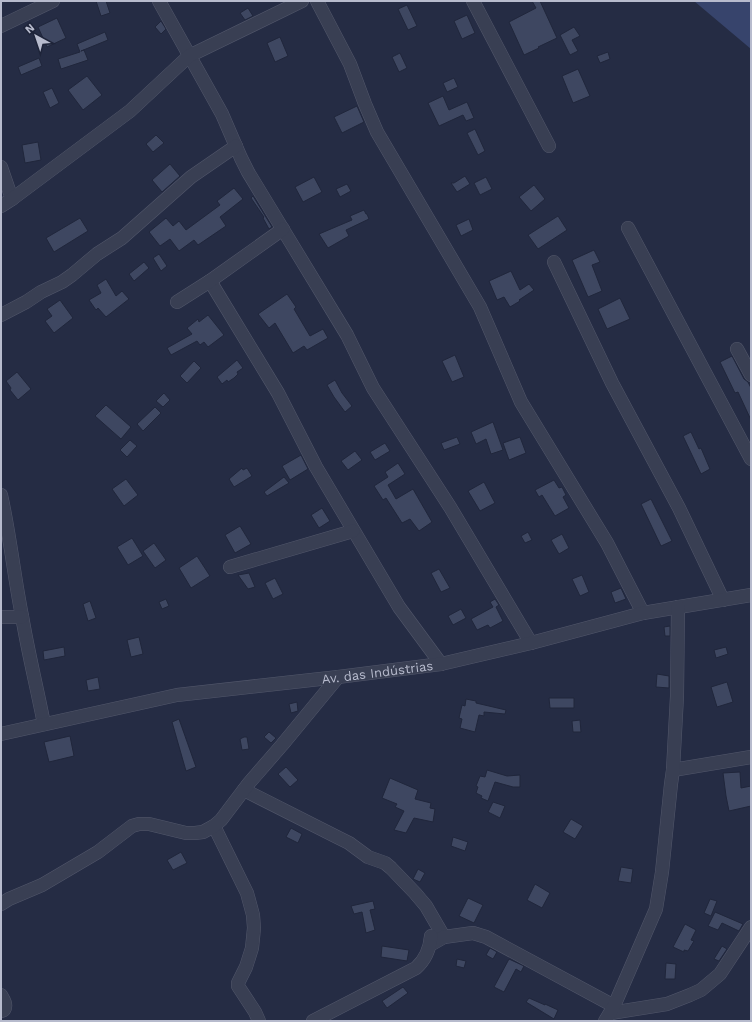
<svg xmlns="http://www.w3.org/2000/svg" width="752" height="1022" font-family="'Work Sans',sans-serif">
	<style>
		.water { fill: #37446c }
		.building { fill: #3e4761; stroke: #20263b }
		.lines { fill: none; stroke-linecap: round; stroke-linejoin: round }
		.minor-casing { stroke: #52576b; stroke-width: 14 }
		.minor { stroke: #393f53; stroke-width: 13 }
		.labels { text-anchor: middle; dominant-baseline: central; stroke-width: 4; stroke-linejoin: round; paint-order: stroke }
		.street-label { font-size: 13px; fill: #b7bbcd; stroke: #1e2439 }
	</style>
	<rect width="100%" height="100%" fill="#252c44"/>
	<!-- water -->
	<path class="water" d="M694,1h57v48z"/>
	<!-- building -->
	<path class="building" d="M96,1h10l4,12 -9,3z
		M532,1h8l17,37 -19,9 1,1 -15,7 -15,-33 27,-14z
		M407,5l10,21 -9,4 -10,-21z
		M248,8l5,8 -8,4 -5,-7z
		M467,15l8,18 -13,6 -8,-18z
		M57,18l9,20 -19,9 -9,-20z
		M161,21l5,8 -5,5 -6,-7z
		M574,27l6,9 -8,4 6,11 -8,4 -10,-20z
		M105,32l3,8 -27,11 3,-1 4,10 -27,9 -3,-10 22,-7 -3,-8z
		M280,37l8,19 -13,6 -8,-19z
		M608,52l2,7 -10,4 -3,-7z
		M400,53l7,15 -8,4 -7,-15z
		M39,58l3,8 -21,9 -3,-8z
		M578,69l12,27 -17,7 -11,-27z
		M87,76l15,19 -19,15 -15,-20z
		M454,78l4,9 -11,5 -4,-9z
		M52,88l7,15 -9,5 -7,-16z
		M443,96l6,14 18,-8 7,16 -8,3 -3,-6 -24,11 -11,-23z
		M357,106l7,16 -22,11 -8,-16z
		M475,129l10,22 -7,4 -11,-22z
		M156,135l8,8 -11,9 -7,-8z
		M38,142l3,18 -16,3 -3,-18z
		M170,164l10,12 -18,16 -10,-12z
		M465,176l5,8 -13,8 -6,-9h3z
		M314,177l8,15 -19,10 -8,-15z
		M486,177l6,12 -12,6 -6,-12z
		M347,184l4,7 -11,6 -4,-8z
		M534,185l11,14 -14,12 -12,-14z
		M234,188l9,11 -23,18 6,9 -28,19 -4,-5 -15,11 -9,-12 -10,7 -11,-14 17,-14 7,8 6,-5 7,9 34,-25 -3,-4z
		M253,196l19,31 -3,2 -6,-11 1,-1 -13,-19z
		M364,210l2,4h1l2,5 -23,11 3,6 -21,12 -9,-14 33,-14 -2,-4z
		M558,216l9,14 -29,19 -10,-14z
		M80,218l8,13 -34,21 -8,-14z
		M469,219l4,11 -12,6 -5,-11z
		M594,250l6,12 -8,3 10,26 -14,6 -16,-37z
		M159,254l8,12 -6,5 -8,-13z
		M144,262l5,6 -15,13 -5,-7z
		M511,271l9,19 9,-6 5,6 -15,10 1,1 -10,6 -6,-10 -7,3 -8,-19z
		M106,279l10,17 6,-5 7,8 -23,18 -8,-9 -2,2 -7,-10 12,-7 -4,-8z
		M287,294l9,13 -2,2 16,27 13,-7 5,9 -21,12 -3,-4 -11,7 -18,-30 -6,5 -11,-14z
		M620,298l10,21 -23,10 -9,-20z
		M60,300l13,18 -19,15 -9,-12 7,-5 -5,-7z
		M208,315l16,20 -16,12 -4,-5 -4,3 -3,-4 -26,14 -4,-7 25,-14 -5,-6 11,-9 1,3z
		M455,355l9,22 -12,5 -10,-21z
		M732,356l12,23 4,3 3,6v32l-13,-28 -3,1 -15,-31z
		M237,360l6,8 -6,4 1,2 -4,4 -6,4 -1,-2 -5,4 -5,-7z
		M194,361l7,7 -14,15 -7,-7z
		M17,372l14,17 -13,11 -8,-10 1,-2 -5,-7z
		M335,380l7,13 10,13 -7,6 -11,-15 -7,-12z
		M164,393l6,7 -7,7 -7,-6z
		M106,405l25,22 -10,12 -26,-23z
		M155,407l6,6 -18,18 -6,-7z
		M493,422l10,28 -12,4 -5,-15 -10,5 -5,-12z
		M691,432l8,17 2,-1 9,21 -9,5 -18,-38z
		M457,437l3,7 -16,6 -3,-7z
		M520,437l6,16 -17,7 -6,-17z
		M130,440l7,6 -10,11 -7,-7z
		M385,443l5,8 -15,9 -5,-8z
		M355,451l7,9 -14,10 -7,-9z
		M301,455l7,14 -18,11 -8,-14z
		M398,463l7,11 -17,11 8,14 17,-10 19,33 -13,9 -9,-12 -8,4 -16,-25 -3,2 -9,-14 14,-9 -3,-5z
		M242,468l1,2 4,-2 5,8 -18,11 -5,-8z
		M284,477l5,6 -22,13 -3,-4z
		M126,479l12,16 -14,11 -12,-17z
		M554,480l5,8 3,-1 4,8 -3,2 6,11 -14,8 -13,-21 -3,2 -4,-7z
		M484,482l11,21 -15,8 -12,-20z
		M651,499l21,42 -11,5 -20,-42z
		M322,508l8,13 -11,7 -8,-13z
		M240,526l11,18 -16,9 -10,-18z
		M528,532l4,8 -7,3 -4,-7z
		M562,534l7,14 -10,6 -8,-14z
		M132,538l11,18 -15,9 -11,-18z
		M154,543l12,17 -11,8 -12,-17z
		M197,556l13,20 -19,12 -12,-20z
		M439,569l11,19 -9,4 -10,-19z
		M249,573l6,14 -7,2 -10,-14z
		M582,575l7,17 -9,4 -8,-17z
		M275,578l8,16 -10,5 -8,-16z
		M621,588l5,11 -11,4 -4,-11z
		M166,599l3,7 -7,3 -3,-7z
		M495,599l4,6 -3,2 7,14 -13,7 -2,-3 -11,5 -6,-11 22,-12 -3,-5z
		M90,601l6,17 -8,3 -5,-17z
		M461,609l5,9 -13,7 -5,-9z
		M670,626v10h-5l-1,-9z
		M139,637l4,17 -12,3 -4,-17z
		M64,647l1,9 -21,4 -1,-9z
		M726,647l2,7 -12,4 -2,-8z
		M657,674l12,2v12l-13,-1z
		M98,677l2,12 -12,2 -2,-11z
		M727,682l6,20 -16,5 -6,-20z
		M549,698h25v10h-24z
		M466,699l10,2v2l30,7 -1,4 -21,-2v4l-5,-1 -4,17 -15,-4 2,-9 -3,-1 3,-13 3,1z
		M297,702l1,9 -7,2 -2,-9z
		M179,719l17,48 -10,4 -14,-49z
		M580,720l1,12h-8l-1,-11z
		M269,732l7,6 -5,5 -7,-6z
		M70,736l4,20 -25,6 -5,-20z
		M244,737h3l2,12 -7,1 -2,-11z
		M286,767l12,13 -8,7 -12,-13z
		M487,770l20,6 13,-1v12h-7l-18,-5 -7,19 -7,-3 1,-2 -6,-3 2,-6 -2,-1 4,-10 5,1z
		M740,772l1,16 10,-2v20l-22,5 -3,-15 -3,-23z
		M390,778l28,12 -3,9 16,4 -1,5 5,1 -2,13 -19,-4 -8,15 -12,-3 10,-19 -9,-4 2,-3 -15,-6z
		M493,802l12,4 -5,12 -12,-6z
		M571,819l12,7 -8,13 -12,-7z
		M291,828l11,6 -4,9 -12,-6z
		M453,837l15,5 -3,9 -14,-5z
		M181,852l6,11 -14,7 -6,-10z
		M621,867l12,2 -2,14 -13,-2z
		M418,869l7,4 -5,9 -7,-3z
		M535,884l15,9 -8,15 -15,-8z
		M468,898l15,7 -9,18 -15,-7z
		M710,899l7,2 -6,15 -7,-3z
		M373,901l2,8 -5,1 5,20 -9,3 -4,-21 -8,2 -3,-8z
		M715,912l28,12 -4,7 -17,-8 -4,7 -10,-4z
		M685,924l11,6 -5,10 3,1 -6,10 -4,-1v2l-11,-5z
		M382,946l27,4 -2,11 -26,-4z
		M722,946l5,3 -8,12 -5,-2z
		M490,948l7,4 -4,7 -7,-4z
		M457,959l9,2 -2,7 -8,-2z
		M509,959l15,7 -3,6 -5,-3 -12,23 -10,-5z
		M666,963l10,1 -1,15h-10z
		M403,987l5,6 -21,15 -5,-7z
		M529,998l16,7v-1l13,6 -4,9 -28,-17z"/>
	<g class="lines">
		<defs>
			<g id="minor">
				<path d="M159,1l63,113 19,44 7,14 99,163 26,53 77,119 81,136"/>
				<path d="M317,1l33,63 15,40 12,28 103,175 41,95 86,141 36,70"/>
				<path d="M473,1l76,145"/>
				<path d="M1,26l52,-25"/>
				<path d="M1,167l11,32 -11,7"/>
				<path d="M12,199l118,-88 59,-55 113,-55"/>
				<path d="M628,228l123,231"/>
				<path d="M554,262l58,121 67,125 44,92"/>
				<path d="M210,281l68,112 38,74 83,140 42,57"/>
				<path d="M177,302l33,-21 73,-52"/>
				<path d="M1,315l25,-13 15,-10 21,-10 10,-7 25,-21 25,-16 69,-61 45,-31"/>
				<path d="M737,349l14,26"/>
				<path d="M1,495c9,40 13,81 21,121 6,36 15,72 22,108"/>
				<path d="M230,567l123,-36"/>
				<path d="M1,617h21"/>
				<path id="s1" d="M1,734l176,-39 161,-18 103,-13 90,-21 112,-30 108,-18"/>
				<path d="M673,770l78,-13"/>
				<path d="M244,790l93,47 12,6 19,14 17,6 6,5 24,25 11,13 18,31"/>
				<path d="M214,826l33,67 6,22 1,13 -2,20 -6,19 -8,16v3l17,26 4,9"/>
				<path d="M1,904l8,-5 33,-14 56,-33 34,-26 7,-2h10l37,9h9l8,-1 11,-6 7,-6 28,-37 33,-38 56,-68"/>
				<path d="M430,945l14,-8 29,-4 13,4 128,69"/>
				<path d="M1,995c3,5 6,10 3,15l-3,1"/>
				<path d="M611,1013l56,-9 23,-9 11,-5 19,-16 31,-47"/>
				<path d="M313,1021l103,-53c9,-8 14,-20 15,-32"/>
				<path d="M605,1021l9,-15 42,-97 6,-37 9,-88 2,-14 4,-74 1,-89"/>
			</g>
		</defs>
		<!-- minor casing -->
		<use href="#minor" class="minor-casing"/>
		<!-- minor -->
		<use href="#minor" class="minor"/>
	</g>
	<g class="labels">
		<!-- street labels -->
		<g class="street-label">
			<text stroke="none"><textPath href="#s1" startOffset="382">Av. das Indústrias</textPath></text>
		</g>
	</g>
	<!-- border -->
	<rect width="752" height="1022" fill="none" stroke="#b7bbcd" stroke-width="4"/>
	<!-- north arrow -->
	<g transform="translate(36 36) rotate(320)" stroke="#1e2439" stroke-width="3" paint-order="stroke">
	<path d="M0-3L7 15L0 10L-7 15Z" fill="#b7bbcd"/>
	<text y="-6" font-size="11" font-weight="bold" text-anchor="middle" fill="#b7bbcd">N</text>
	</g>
</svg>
